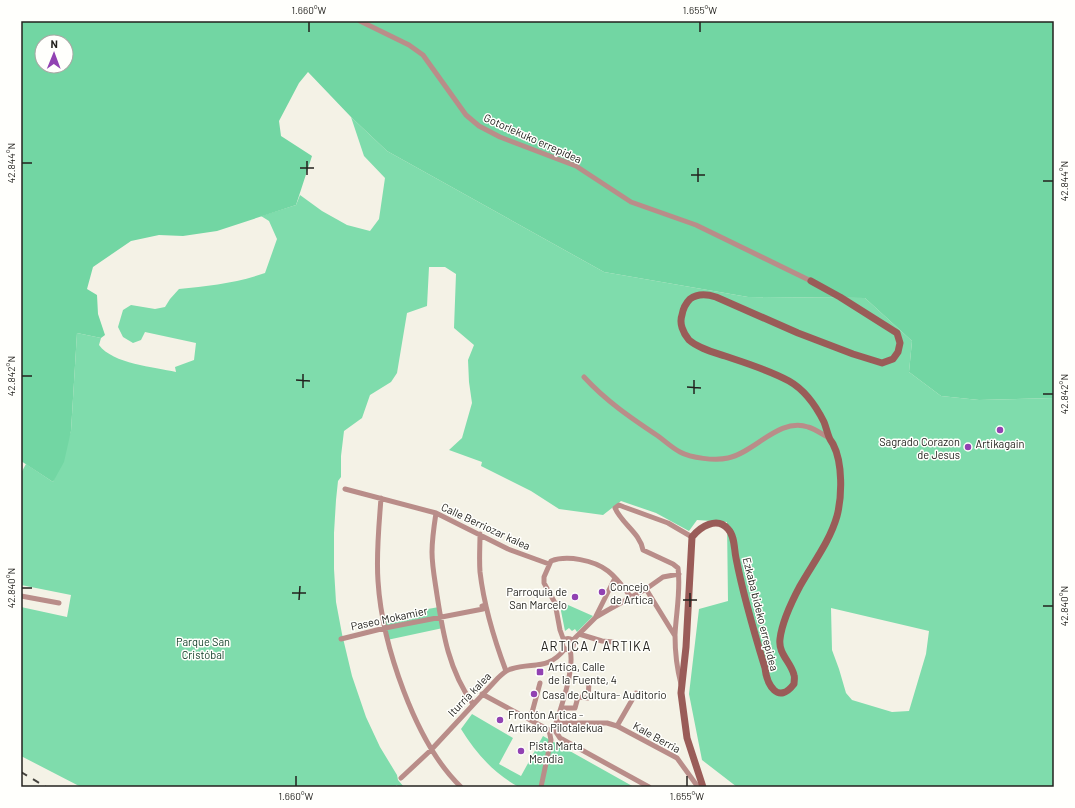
<svg xmlns="http://www.w3.org/2000/svg" width="1075" height="808" font-family="Barlow,sans-serif">
	<style>
		.green { fill: #7fdcac; fill-rule: evenodd }
		.forest { fill: #72d6a3; fill-rule: evenodd }
		.lines { fill: none; stroke-linecap: round; stroke-linejoin: round }
		.street { stroke: #b98d89; stroke-width: 5 }
		.secondary { stroke: #9a5c58; stroke-width: 7 }
		.rail { stroke: #45433e; stroke-width: 2; stroke-dasharray: 7 7; stroke-linecap: butt }
		.ticks { fill: none; stroke: #23221e; stroke-width: 1.5 }
		.poi-dot { fill: #9142b2; stroke: #fffffc; stroke-width: 1.5 }
		.labels { text-anchor: middle; dominant-baseline: central; stroke-width: 3; stroke-linejoin: round; paint-order: stroke }
		.street-label { font-size: 11px; fill: #23221e; stroke: #fffffc }
		.poi-label { font-size: 11px; fill: #23221e; stroke: #fffffc; text-anchor: start }
		.park-label { font-size: 11px; fill: #16412c; stroke: #fffffc }
		.quarter-label { font-size: 13px; letter-spacing: 1px; fill: #23221e; stroke: #fffffc }
		.neatline { fill: none; stroke: #23221e; stroke-width: 1.5 }
		.ticks-label { font-size: 10px; text-anchor: middle; fill: #23221e }
	</style>
	<rect width="100%" height="100%" fill="#f4f2e6"/>
	<!-- green -->
	<path class="green" d="M351,117l36,34 217,121 144,25 117,1 47,43 -3,31 32,24 38,4 75,-2v389h-317l-35,-27 -13,-66 10,-85 29,-8 -1,-79 -30,-2 -8,11 -33,-18 -35,-12 -18,14 -44,-6 -28,-18 -50,-25 1,-4 -33,-12 13,-12 10,-35 -3,-21 -1,-22 6,-15 -20,-17 2,-54 -11,-7h-16l-2,39 -20,7 -10,60 -6,9 -21,13 -8,23 -18,13 -3,25v21l-3,4 -2,19 -2,33v36l2,33 6,32 10,42 14,41 14,30 17,28 1,5 6,7h-6l-1,-2 -3,2h-313l-60,-31v-149l46,10 4,-22 -50,-10v-112l5,-9 27,18 18,-51 6,-98 24,5 -2,7c14,19 55,22 77,27l-1,-5 19,-7 2,-17 -51,-11 -4,8 -8,3 -10,-6 -5,-10 5,-17 8,-5 24,4 10,-2 5,-8 9,-10c29,-3 58,-6 86,-16l12,-34 -8,-18 -8,-5 35,-11 4,-10 22,16 25,14 23,6 9,-12 6,-41 -21,-22zM831,608l98,23 -3,23 -17,57 -17,1 -40,-12 -6,-7 -7,-24 -7,-19z
		M559,601l34,15 -16,16 -2,-3 -3,2 -3,-3 -4,3z
		M439,607l4,21 -56,12 -4,-23z
		M472,714l41,24 -14,26 22,12 22,-40 91,51h-115c-25,-13 -43,-34 -58,-58z"/>
	<!-- forest -->
	<path class="forest" d="M21,21h1033v377l-75,2 -38,-4 -32,-24 3,-31 -47,-43 -117,-1 -144,-25 -217,-121 -36,-34 -43,-45 -9,11 -20,38 2,15 31,20 -16,49 -79,26 -34,5 -24,-1 -28,6 -38,26 -6,22 10,6 1,19 7,21 -4,3 -24,-5 -6,98 -7,31 -11,20 -32,-21zM42,42h24v24h-24z"/>
	<g class="lines">
		<!-- street -->
		<path class="street" d="M360,21l49,24 14,10 43,60 13,11 21,11 76,29 55,36 65,23 115,56
			M584,377c22,24 47,41 74,59 7,5 14,12 22,16 11,6 35,9 48,6 26,-5 51,-41 80,-31 7,2 14,7 21,11
			M345,489l91,24 72,36 41,15
			M381,498c-2,28 -5,55 -3,83 4,63 37,162 83,206
			M436,513c-2,13 -4,26 -4,39 0,14 3,29 5,43 6,39 12,76 36,109
			M480,534c0,12 -1,25 0,38 4,34 14,67 26,99
			M646,589l29,47
			M21,596l38,7
			M596,616l19,-38
			M579,634l23,7 11,1
			M562.5 644a5.5 5.5 0 1 1 11 0a5.5 5.5 0 1 1-11 0Z
			M341,639l44,-11 98,-19 -1,-3 3,-1
			M564,641l-4,-11 -5,-27 -11,-20v-6l7,-16c16,-6 43,-1 57,10 9,7 16,17 23,26
			M572,641l24,-24 12,-7 38,-21 17,-12 16,-3
			M570,650c5,18 -9,58 -15,76l1,6 4,6 89,49
			M681,684c-4,-15 -6,-33 -6,-49 1,-22 6,-45 3,-67l-5,-4 -30,-14c-3,-17 -21,-26 -28,-42l4,-3 5,2 44,16 24,14
			M482,694l67,36 2,10 -10,47
			M561,708h14l3,-11 10,1 1,-15
			M530,720l10,-37
			M556,723h51l10,3 60,32 21,29
			M617,726l19,-33
			M401,778l30,-28 67,-72c4,-4 8,-8 13,-9 23,-7 36,2 54,-20"/>
		<!-- secondary -->
		<path class="secondary" d="M703,787l-16,-49 -6,-45 5,-46 6,-110c8,-10 25,-21 36,-8 7,7 6,20 8,29 7,37 18,74 29,110 2,17 13,37 29,16 0,-3 1,-7 0,-9 -3,-13 -16,-21 -14,-36 2,-18 12,-38 20,-53 13,-23 30,-45 37,-70 5,-19 6,-53 -4,-72 -1,-2 -3,-4 -4,-7 -2,-5 -3,-10 -5,-15 -8,-16 -19,-32 -35,-41 -20,-11 -43,-18 -64,-25 -12,-4 -27,-8 -36,-16 -6,-7 -10,-17 -7,-25 1,-6 4,-12 8,-16 8,-6 17,-5 26,-2l82,36 55,21 29,9 11,-4 5,-7 2,-9 -3,-10 -57,-36 -29,-16"/>
		<!-- rail -->
		<path class="rail" d="M21,772l25,15"/>
	</g>
	<!-- ticks -->
	<path class="ticks" d="M309,32v-10M700,32v-10M22,163h10M300,168h14M307,175v-14M691,175h14M1043,181h10M698,182v-14M22,376h10M296,380l14,1M687,387l14,1M303,388v-14M694,394v-14M1043,394h10M22,588h10M292,593h14M299,600l1,-14M683,600h14M1043,606h10M690,607v-14M296,786v-10M687,786v-10"/>
	<!-- markers -->
	<g class="poi-dot">
		<circle cx="1000" cy="430" r="4"/>
		<circle cx="968" cy="447" r="4"/>
		<circle cx="602" cy="592" r="4"/>
		<circle cx="575" cy="597" r="4"/>
		<rect x="536" y="668" width="8" height="8" rx="2"/>
		<circle cx="534" cy="694" r="4"/>
		<circle cx="500" cy="720" r="4"/>
		<circle cx="521" cy="751" r="4"/>
	</g>
	<g class="labels">
		<!-- street labels -->
		<g class="street-label">
			<text transform="translate(533 138) rotate(24)">Gotorlekuko errepidea</text>
			<text transform="translate(486 526) rotate(25)">Calle Berriozar kalea</text>
			<text transform="translate(761 614) rotate(76)">Ezkaba bideko errepidea</text>
			<text transform="translate(389 618) rotate(-12)">Paseo Mokamier</text>
			<text transform="translate(469 694) rotate(-46)">Iturria kalea</text>
			<text transform="translate(657 737) rotate(29)">Kale Berria</text>
		</g>
		<!-- poi labels -->
		<g class="poi-label">
			<text x="960" y="441" text-anchor="end">Sagrado Corazon<tspan x="960" dy="13">de Jesus</tspan></text>
			<text x="1000" y="443" text-anchor="middle">Artikagain</text>
			<text x="610" y="586">Concejo<tspan x="610" dy="13">de Artica</tspan></text>
			<text x="567" y="591" text-anchor="end">Parroquia de<tspan x="567" dy="13">San Marcelo</tspan></text>
			<text x="548" y="666">Artica, Calle<tspan x="548" dy="13">de la Fuente, 4</tspan></text>
			<text x="542" y="694">Casa de Cultura- Auditorio</text>
			<text x="508" y="714">Frontón Artica -<tspan x="508" dy="13">Artikako Pilotalekua</tspan></text>
			<text x="529" y="745">Pista Marta<tspan x="529" dy="13">Mendia</tspan></text>
		</g>
		<!-- park labels -->
		<g class="park-label">
			<text x="203" y="641">Parque San<tspan x="203" dy="13">Cristóbal</tspan></text>
		</g>
		<!-- quarter labels -->
		<g class="quarter-label">
			<text x="596" y="646">ARTICA / ARTIKA</text>
		</g>
	</g>
	<!-- border -->
	<rect width="1075" height="808" fill="none" stroke="#fffffc" stroke-width="44"/>
	<!-- north arrow -->
	<g transform="translate(54 54) rotate(1)"><circle r="19" fill="#fffffc" stroke="#a7a7a3"/>
	<path d="M0-3L7 15L0 10L-7 15Z" fill="#9142b2"/>
	<text y="-6" font-size="11" font-weight="bold" text-anchor="middle" fill="#23221e">N</text>
	</g>
	<rect x="22" y="22" width="1031" height="764" class="neatline"/>
	<g class="ticks-label">
		<text x="309" y="14">1.660°W</text>
		<text x="700" y="14">1.655°W</text>
		<text transform="translate(11 163) rotate(-90)" y="4">42.844°N</text>
		<text transform="translate(1064 181) rotate(-90)" y="4">42.844°N</text>
		<text transform="translate(11 376) rotate(-90)" y="4">42.842°N</text>
		<text transform="translate(1064 394) rotate(-90)" y="4">42.842°N</text>
		<text transform="translate(11 588) rotate(-90)" y="4">42.840°N</text>
		<text transform="translate(1064 606) rotate(-90)" y="4">42.840°N</text>
		<text x="296" y="800">1.660°W</text>
		<text x="687" y="800">1.655°W</text>
	</g>
</svg>
